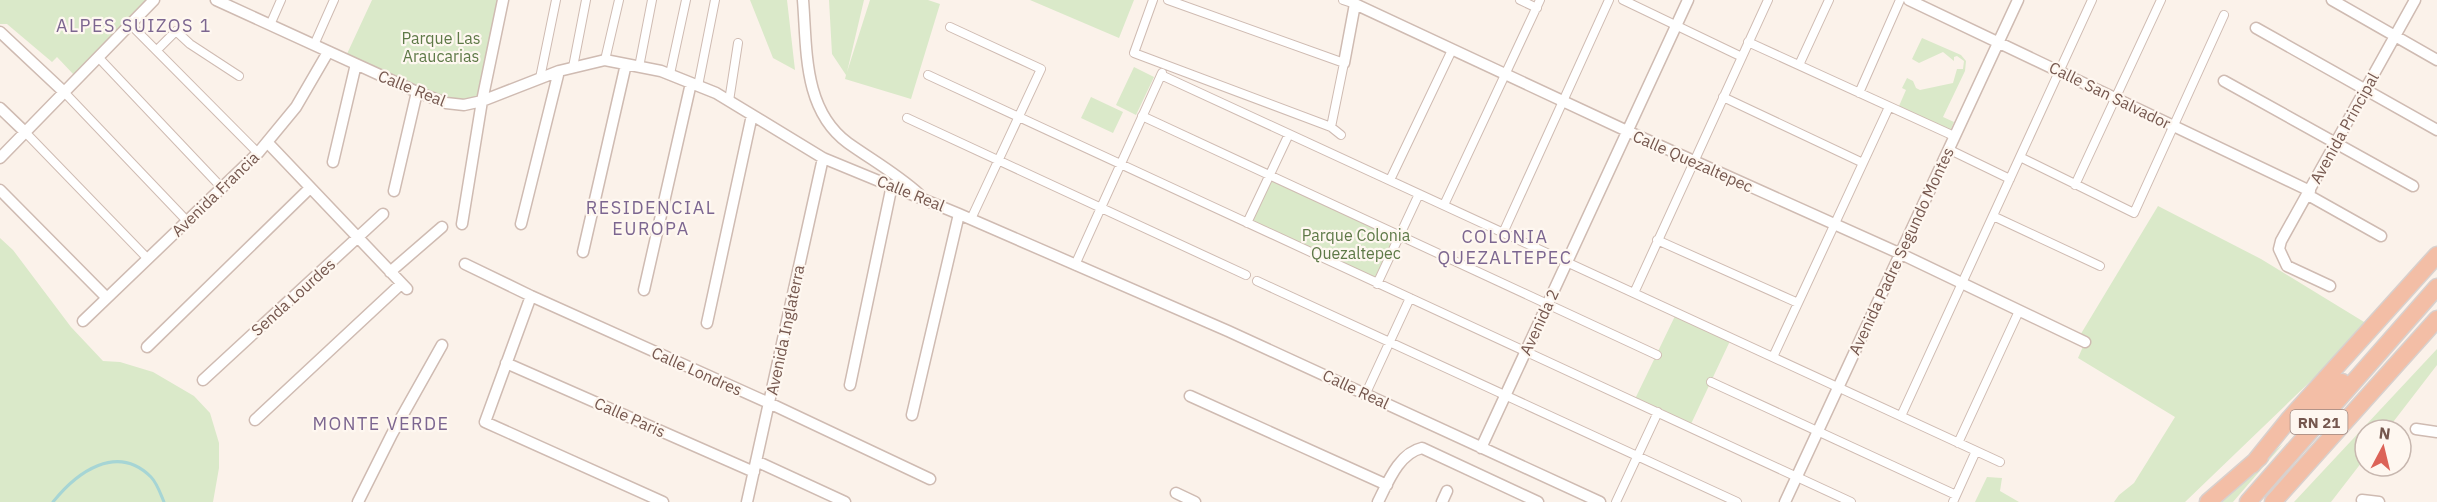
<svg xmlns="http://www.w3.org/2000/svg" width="2437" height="502" font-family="'IBM Plex Sans',sans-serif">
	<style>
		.green { fill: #dae9c9 }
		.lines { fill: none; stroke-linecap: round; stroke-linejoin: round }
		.stream { stroke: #a6d5d5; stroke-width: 3 }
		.pedestrian-casing { stroke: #cfbbb2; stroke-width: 10 }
		.minor-casing { stroke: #cfbbb2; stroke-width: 13 }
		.trunk-casing { stroke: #d8d0cd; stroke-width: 19 }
		.pedestrian { stroke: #fff; stroke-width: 8 }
		.minor { stroke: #fff; stroke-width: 10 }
		.trunk { stroke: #f3bea6; stroke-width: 16 }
		.labels { text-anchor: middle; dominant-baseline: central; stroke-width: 4.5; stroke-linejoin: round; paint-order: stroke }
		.shield { fill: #fef7f0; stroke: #9e877f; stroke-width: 1.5 }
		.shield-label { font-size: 15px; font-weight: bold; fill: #75574e }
		.park-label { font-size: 16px; fill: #5e7947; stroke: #fef7f0 }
		.street-label { font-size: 16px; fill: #75574e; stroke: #fef7f0 }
		.neighbourhood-label { font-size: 18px; letter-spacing: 1.5px; fill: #7c6690; stroke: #fef7f0 }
	</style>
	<rect width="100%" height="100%" fill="#fbf2ea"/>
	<!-- green -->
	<path class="green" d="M0,0h149l-75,75 -17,-18 -5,5 -45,-38h-7z
		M372,0h128l-21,97 -16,4 -17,-2 -100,-43z
		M750,0h37l8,70 -22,-12z
		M829,0h35l-17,72 23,-72h58l12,4 -29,95 -66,-20 1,-4 -14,-21z
		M1030,0h104l-15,38z
		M1922,38l39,17 5,6 -1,10 -22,46 11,5 -4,9 -51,-25 7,-16 -4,-2 5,-10 6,3 3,7 4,2 33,-7 4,-14h6l1,-8 -7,-5 -3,1v4l-11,-9 -24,11 -7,-4z
		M1134,67l20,10 -18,38 -20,-10z
		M1091,97l32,15 -10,21 -32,-15z
		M1271,180l124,57 -19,43 -125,-58z
		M2158,206l103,53 108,66 -184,177h-71l5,-7 15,-12 41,-66 -97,-59 7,-16 -6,-5z
		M0,238l13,12 58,77 32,34 17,1 33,10 41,24 16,17 9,30v25l-6,34h-213z
		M1675,316l55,25 -39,83 -56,-25z
		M2437,349v16l-50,65h-22v28l-34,44h-37z
		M2283,444l-50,58h-16z
		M1987,477l15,1 -2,13 19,11h-44z"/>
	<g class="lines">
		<!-- stream -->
		<path class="stream" d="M53,502c24,-30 64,-59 98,-25 6,6 10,18 13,25"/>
		<defs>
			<path id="pedestrian" d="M1153,0l-19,53 197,74 10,8
				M1168,0l176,63 -13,64
				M1343,0l12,4
				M1520,0l17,8
				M1623,0l119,57
				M130,24l128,129
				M270,25l11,-25
				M950,27l91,42 -70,150
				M1748,42l206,94
				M314,45l20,-45
				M157,50l19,-19 14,13 49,32
				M98,57l124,131
				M605,60l14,-60
				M1799,65l30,-65
				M573,67l13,-67
				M639,67l13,-67
				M670,74l16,-74
				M928,75l923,427
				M1161,75l839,387
				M540,78l16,-78
				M698,86l17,-86
				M64,92l123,129
				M1859,93l41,-93
				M1723,97l140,66
				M729,101l9,-58
				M1142,116l515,239
				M907,118l339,157
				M25,132l123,127
				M1948,149l62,30
				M2020,157l114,56 90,-198
				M1390,180l62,-130
				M2075,185l86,-185
				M1444,205l96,-205
				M1993,216l107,50
				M1247,223l42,-89
				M1503,233l106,-233
				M1657,240l141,63
				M1075,265l87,-192
				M1257,281l480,221
				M1377,284l42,-90
				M1634,293l134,-293
				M1773,357l116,-250
				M1711,382l245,113
				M1366,393l44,-95
				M1901,416l191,-416
				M1958,443l61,-132
				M1616,502l42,-90
				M1953,502l23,-51"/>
			<path id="minor" d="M216,0l201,92 29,11 18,2 18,-4 77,-30 46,-11 56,11 55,22 107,65 136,56 269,117 372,171
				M803,0c4,50 0,110 45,143 24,17 49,31 71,51
				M1909,0l401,191
				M2332,0l105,60
				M2256,28l181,102
				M0,32l64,60
				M1344,63l11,-59 272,127 274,123 184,88
				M2224,81l189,105
				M0,108l25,24
				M267,142l140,147
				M0,158l154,-158
				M333,162l23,-98
				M0,190l107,108
				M394,191l23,-99
				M2308,195l73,41
				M462,224l20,-123 21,-101
				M521,224l38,-153
				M583,252l43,-188
				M465,264l66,32 238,107 161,76
				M390,272l52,-45
				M2330,286l-43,-20 -8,-17 2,-8 134,-241
				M644,290l47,-207
				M531,296l-46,126 178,80
				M83,321l175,-168 38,-46 32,-55
				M707,323l45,-208
				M147,347l163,-159
				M506,363l248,109
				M203,380l180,-166
				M850,385l42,-200
				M1190,396l197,89
				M912,415l47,-201
				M255,420l146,-136
				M2416,429l21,3
				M1481,448l207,-448
				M756,461l89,41
				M1176,493l19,9
				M2362,500l17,2
				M358,502l34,-68 50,-89
				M747,502l76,-344
				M1378,502c10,-20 21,-49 44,-54l116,54
				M1442,502l5,-11
				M1785,502l233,-502"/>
			<path id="trunk" d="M2297,424l45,-42
				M2252,465l38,-47 147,-163
				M2208,502l52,-45
				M2248,502l189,-215
				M2273,502l164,-183"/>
		</defs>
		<!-- pedestrian casing -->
		<use href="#pedestrian" class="pedestrian-casing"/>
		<!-- minor casing -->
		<use href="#minor" class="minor-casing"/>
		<!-- trunk casing -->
		<use href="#trunk" class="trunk-casing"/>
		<!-- pedestrian -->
		<use href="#pedestrian" class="pedestrian"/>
		<!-- minor -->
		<use href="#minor" class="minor"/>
		<!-- trunk -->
		<use href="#trunk" class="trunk"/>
	</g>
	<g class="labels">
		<!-- shield labels -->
		<rect class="shield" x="2290.5" y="410" width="57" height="24" rx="4.5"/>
		<g class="shield-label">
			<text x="2319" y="422">RN 21</text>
		</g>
		<!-- park labels -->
		<g class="park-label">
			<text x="441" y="38">Parque Las<tspan x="441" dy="18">Araucarias</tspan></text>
			<text x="1356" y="235">Parque Colonia<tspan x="1356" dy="18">Quezaltepec</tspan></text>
		</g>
		<!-- street labels -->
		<g class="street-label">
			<text transform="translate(412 88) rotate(22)">Calle Real</text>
			<text transform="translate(2110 95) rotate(26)">Calle San Salvador</text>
			<text transform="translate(2344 128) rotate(-61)">Avenida Principal</text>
			<text transform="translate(1693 161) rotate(24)">Calle Quezaltepec</text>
			<text transform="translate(911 193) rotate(22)">Calle Real</text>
			<text transform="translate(215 194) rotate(-44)">Avenida Francia</text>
			<text transform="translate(1901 251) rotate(-65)">Avenida Padre Segundo Montes</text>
			<text transform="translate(293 297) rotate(-42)">Senda Lourdes</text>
			<text transform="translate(1539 322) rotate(-65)">Avenida 2</text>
			<text transform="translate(785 330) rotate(-78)">Avenida Inglaterra</text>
			<text transform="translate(697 371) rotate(24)">Calle Londres</text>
			<text transform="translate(1356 389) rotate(25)">Calle Real</text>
			<text transform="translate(630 417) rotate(24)">Calle Paris</text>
		</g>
		<!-- neighbourhood labels -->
		<g class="neighbourhood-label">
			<text x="134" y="25">ALPES SUIZOS 1</text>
			<text x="651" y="207">RESIDENCIAL<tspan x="651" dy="21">EUROPA</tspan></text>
			<text x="1505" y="236">COLONIA<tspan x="1505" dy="21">QUEZALTEPEC</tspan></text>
			<text x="381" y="423">MONTE VERDE</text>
		</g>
	</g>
	<!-- north arrow -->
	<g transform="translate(2383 448) rotate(7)"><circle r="28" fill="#fef7f0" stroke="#c7b7af" stroke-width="1.5"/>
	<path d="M0-4.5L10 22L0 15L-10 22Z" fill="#dc6358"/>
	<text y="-9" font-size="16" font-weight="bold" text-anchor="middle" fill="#75574e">N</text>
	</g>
</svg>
